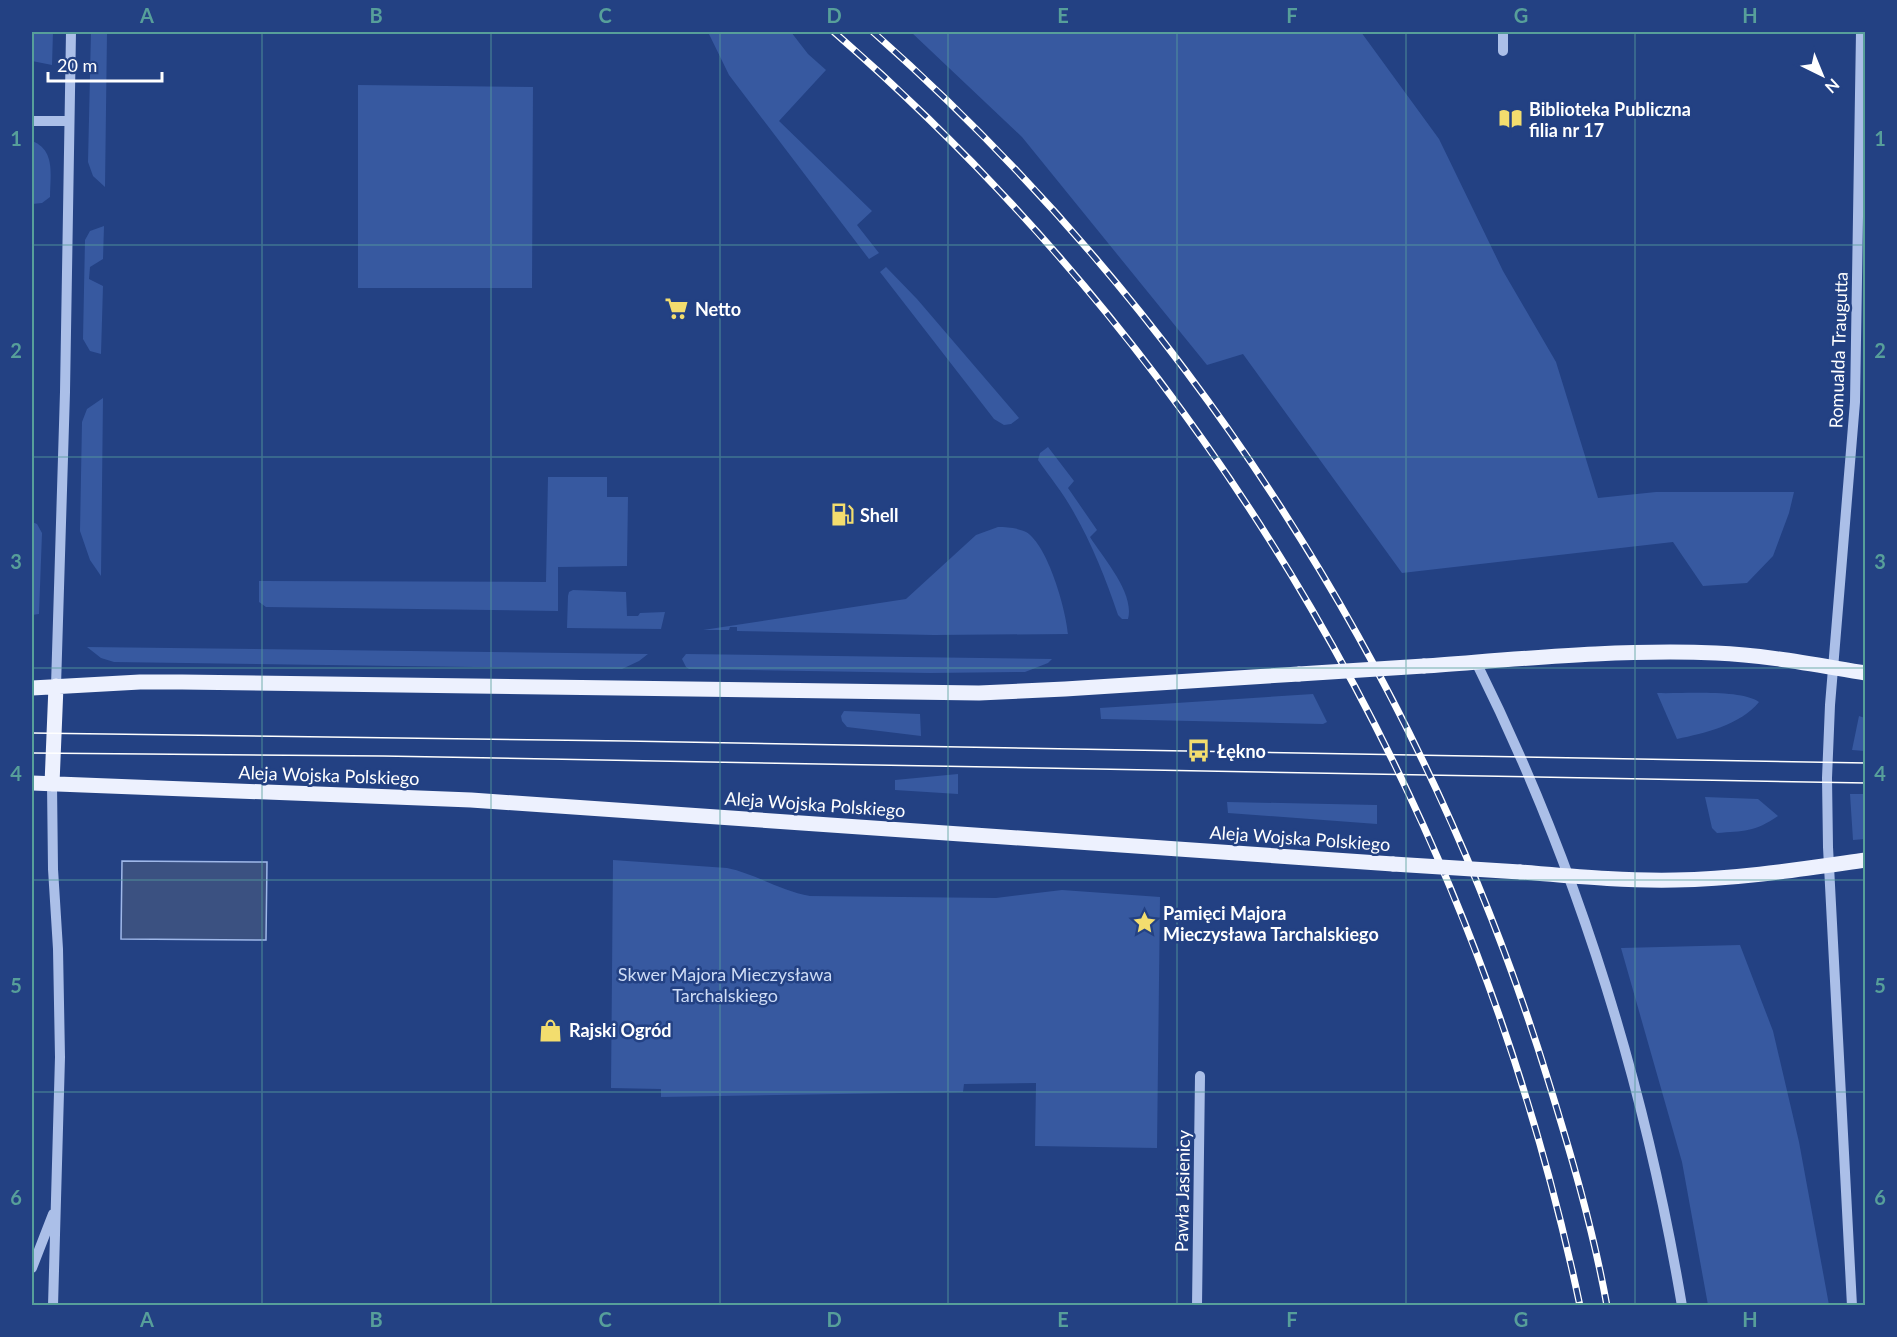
<svg xmlns="http://www.w3.org/2000/svg" width="1897" height="1337" font-family="Lato,sans-serif">
	<style>
		.green { fill: #3759a0 }
		.water { fill: #3b5181; stroke: #9fb8e9; stroke-width: 1.5 }
		.lines { fill: none; stroke-linecap: round; stroke-linejoin: round }
		.minor { stroke: #abbfe8; stroke-width: 10 }
		.major { stroke: #edf1fe; stroke-width: 15 }
		.tram { stroke: #fff; stroke-width: 1.5 }
		.rail-casing { stroke: #fff; stroke-width: 7 }
		.rail { stroke: #234183; stroke-width: 4.5; stroke-dasharray: 14; stroke-linecap: butt }
		.major-bridge { stroke: #edf1fe; stroke-width: 15 }
		.grid { fill: none; stroke: #579f9a; stroke-width: 1.5; stroke-opacity: 0.55 }
		.labels { text-anchor: middle; dominant-baseline: central; stroke-width: 5; stroke-linejoin: round; paint-order: stroke }
		.poi-label { font-size: 18px; font-weight: bold; fill: #fff; stroke: #234183; text-anchor: start }
		.street-label { font-size: 18px; fill: #fff; stroke: #234183 }
		.park-label { font-size: 18px; fill: #cedcf6; stroke: #234183 }
		.neatline { fill: none; stroke: #579f9a; stroke-width: 2 }
		.grid-label { font-size: 20px; text-anchor: middle; font-weight: bold; fill: #579f9a }
	</style>
	<rect width="100%" height="100%" fill="#234183"/>
	<!-- green -->
	<path class="green" d="M32,32h21l-1,33 -20,-4z
		M91,32h16l-2,155 -12,-11 -5,-14z
		M708,32h83l17,22 18,16 -47,51 93,90 -15,14 22,28 -10,6 -140,-184z
		M911,32h450l78,107 64,132 53,91 42,136 58,-6h138l-5,21 -16,43 -26,27 -44,3 -30,-44 -271,31 -159,-219 -36,11 -185,-228z
		M358,85l175,2 -1,201h-174z
		M32,141c24,9 18,35 18,56l-8,6 -10,1z
		M104,226l-1,33 -13,8 -1,12 14,7 -2,68 -11,-3 -7,-12 2,-99 5,-9z
		M886,267l31,32 102,119 -8,6 -7,1 -10,-6 -114,-147z
		M103,398l-2,178 -11,-16 -10,-29 2,-109 5,-13z
		M1048,447l26,34 -6,7 29,42 -7,7c13,21 45,56 38,82h-6l-4,-4c-12,-36 -26,-71 -45,-104 -10,-18 -23,-34 -35,-51l2,-7z
		M548,477h59v20h21l-1,69 -69,1v44l-292,-4 -7,-5v-21l287,1z
		M32,522l5,2 5,9 -3,81 -7,1z
		M998,527c9,0 20,1 28,5 22,13 40,78 42,102l-134,1 -197,-4v-4h-7l-1,3h-26l203,-31 70,-64z
		M573,590l53,2 1,24h11l2,-3 25,-1 -4,17 -94,-1 1,-32 1,-4z
		M87,647l561,7 -9,7 -17,8 -508,-7 -13,-4z
		M686,654l366,5 -4,4 -23,9 -95,1 -241,-4 -3,-2 -4,-8z
		M1657,693c24,1 84,-4 102,9 -19,23 -54,31 -82,37z
		M1313,694l14,28 -4,2 -222,-5 -1,-11z
		M844,711l76,3 1,22 -74,-9 -5,-6 -1,-5z
		M1859,716l6,2v33l-13,-1z
		M958,774v20l-63,-4v-10z
		M1850,794h15v45l-12,1z
		M1705,797l53,2 20,17c-23,16 -35,15 -61,17l-5,-5z
		M1227,802l150,3v19l-149,-11z
		M613,860l114,8c29,6 54,23 83,28l186,2 66,-8 98,7 -3,251 -122,-2 1,-63 -72,1 -1,8 -302,5v-8l-50,-1z
		M1740,945l33,86 26,111 30,163h-121l-26,-143 -61,-214z"/>
	<!-- water -->
	<path class="water" d="M122,861l145,1 -1,78 -145,-1z"/>
	<g class="lines">
		<!-- minor -->
		<path class="minor" d="M1503,51v-19
			M32,121h37
			M1476,662c102,205 168,418 206,644
			M56,686l9,-294 6,-360
			M52,784l1,85 5,80 2,108 -7,249
			M32,1268l21,-54
			M1197,1306l3,-230
			M1852,1306l-24,-459 -1,-69 3,-73 25,-303 6,-370"/>
		<!-- major -->
		<path class="major" d="M1424,666c97,-7 195,-17 292,-13 50,2 100,12 150,20
			M32,688l108,-6h42l797,11 86,-4 234,-15
			M32,783l439,17 922,64
			M52,784l4,-98
			M1520,872c51,4 103,9 155,8 64,-1 127,-11 191,-20"/>
		<!-- tram -->
		<path class="tram" d="M32,733l594,8 1240,22
			M32,753l351,3 1483,27"/>
		<defs>
			<path id="rail" d="M834,32c381,331 642,780 746,1274
				M873,32c315,278 551,646 675,1048 23,74 45,149 59,226"/>
		</defs>
		<!-- rail casing -->
		<use href="#rail" class="rail-casing"/>
		<!-- rail -->
		<use href="#rail" class="rail"/>
		<!-- major-bridge -->
		<path class="major-bridge" d="M1299,674l125,-8
			M1393,864l127,8"/>
	</g>
	<!-- grid -->
	<path class="grid" d="M262,32v1274M491,32v1274M720,32v1274M948,32v1274M1177,32v1274M1406,32v1274M1635,32v1274M32,245h1834M32,457h1834M32,668h1834M32,880h1834M32,1092h1834"/>
	<!-- icons -->
	<defs>
		<symbol id="library-bare" viewBox="-9 -9 18 18"><path d="M-6-4Q-3-5.5-.7-3.5V5Q-3 3-6 4ZM6-4Q3-5.5 .7-3.5V5Q3 3 6 4Z" fill="#f3dd6e" stroke="#234183" stroke-width="2.5" paint-order="stroke"/></symbol>
		<symbol id="supermarket-bare" viewBox="-9 -9 18 18"><path d="M-6-5.5h2.5l.6 2H6L4.5 2H-2.5L-4.4-4H-6ZM-1.5 3.2a1.3 1.3 0 1 0 .1 0ZM3 3.2a1.3 1.3 0 1 0 .1 0Z" fill="#f3dd6e" stroke="#234183" stroke-width="2.5" paint-order="stroke"/></symbol>
		<symbol id="fuel-bare" viewBox="-9 -9 18 18"><path d="M-5.5-6h7V0h2V4h1.3V-2.5L3-4.5l.8-.8L6-3V5H2.5V1h-1V6h-7ZM-4.2-4.7v3.2H.2V-4.7Z" fill="#f3dd6e" stroke="#234183" stroke-width="2.5" paint-order="stroke"/></symbol>
		<symbol id="bus-bare" viewBox="-9 -9 18 18"><path d="M-5-6H5V4H4V6H2V4H-2V6H-4V4H-5ZM-3.5-4V0h7V-4ZM-3.5 1.2v1.5H-2V1.2ZM2 1.2v1.5H3.5V1.2Z" fill="#f3dd6e" stroke="#234183" stroke-width="2.5" paint-order="stroke"/></symbol>
		<symbol id="sight-bare" viewBox="-9 -9 18 18"><path d="M0-6L1.8-2.2L6-1.7L2.9 1.2L3.7 5.4L0 3.3L-3.7 5.4L-2.9 1.2L-6-1.7L-1.8-2.2Z" fill="#f3dd6e" stroke="#234183" stroke-width="2.5" paint-order="stroke"/></symbol>
		<symbol id="shop-bare" viewBox="-9 -9 18 18"><path d="M-5-2.5h2.3a2.7 3.5 0 0 1 5.4 0H5L5.5 6h-11ZM-1.5-2.5h3a1.5 2.3 0 0 0-3 0Z" fill="#f3dd6e" stroke="#234183" stroke-width="2.5" paint-order="stroke"/></symbol>
	</defs>
	<g fill-rule="evenodd">
		<use href="#library-bare" x="1494" y="102" width="33" height="33"/>
		<use href="#supermarket-bare" x="660" y="292" width="33" height="33"/>
		<use href="#fuel-bare" x="826" y="498" width="33" height="33"/>
		<use href="#bus-bare" x="1182" y="734" width="33" height="33"/>
		<use href="#sight-bare" x="1128" y="906" width="33" height="33"/>
		<use href="#shop-bare" x="534" y="1014" width="33" height="33"/>
	</g>
	<g class="labels">
		<!-- poi labels -->
		<g class="poi-label">
			<text x="1529" y="109">Biblioteka Publiczna<tspan x="1529" dy="21">filia nr 17</tspan></text>
			<text x="695" y="309">Netto</text>
			<text x="860" y="515">Shell</text>
			<text x="1217" y="751">Łękno</text>
			<text x="1163" y="913">Pamięci Majora<tspan x="1163" dy="21">Mieczysława Tarchalskiego</tspan></text>
			<text x="569" y="1030">Rajski Ogród</text>
		</g>
		<!-- street labels -->
		<g class="street-label">
			<text transform="translate(1838 350) rotate(-88)">Romualda Traugutta</text>
			<text transform="translate(329 775) rotate(2)">Aleja Wojska Polskiego</text>
			<text transform="translate(815 804) rotate(4)">Aleja Wojska Polskiego</text>
			<text transform="translate(1300 838) rotate(4)">Aleja Wojska Polskiego</text>
			<text transform="translate(1182 1191) rotate(-89)">Pawła Jasienicy</text>
		</g>
		<!-- park labels -->
		<g class="park-label">
			<text x="725" y="974">Skwer Majora Mieczysława<tspan x="725" dy="21">Tarchalskiego</tspan></text>
		</g>
	</g>
	<!-- border -->
	<rect width="1897" height="1337" fill="none" stroke="#234183" stroke-width="66"/>
	<!-- north arrow -->
	<g transform="translate(1822 75) rotate(137)" stroke="#234183" stroke-width="4.5" paint-order="stroke">
	<path d="M0-4.5L10 22L0 15L-10 22Z" fill="#ffffff"/>
	<text y="-9" font-size="16" font-weight="bold" text-anchor="middle" fill="#ffffff">N</text>
	</g>
	<!-- scale -->
	<path d="M48 72v9h114v-9" fill="none" stroke="#ffffff" stroke-width="3"/>
	<text x="57" y="72" font-size="18" fill="#ffffff" stroke="#234183" stroke-width="4.5" paint-order="stroke">20 m</text>
	<rect x="33" y="33" width="1831" height="1271" class="neatline"/>
	<g class="grid-label">
		<text x="147" y="23">A</text>
		<text x="376" y="23">B</text>
		<text x="605" y="23">C</text>
		<text x="834" y="23">D</text>
		<text x="1063" y="23">E</text>
		<text x="1292" y="23">F</text>
		<text x="1521" y="23">G</text>
		<text x="1750" y="23">H</text>
		<text x="16" y="146">1</text>
		<text x="1880" y="146">1</text>
		<text x="16" y="358">2</text>
		<text x="1880" y="358">2</text>
		<text x="16" y="569">3</text>
		<text x="1880" y="569">3</text>
		<text x="16" y="781">4</text>
		<text x="1880" y="781">4</text>
		<text x="16" y="993">5</text>
		<text x="1880" y="993">5</text>
		<text x="16" y="1205">6</text>
		<text x="1880" y="1205">6</text>
		<text x="147" y="1327">A</text>
		<text x="376" y="1327">B</text>
		<text x="605" y="1327">C</text>
		<text x="834" y="1327">D</text>
		<text x="1063" y="1327">E</text>
		<text x="1292" y="1327">F</text>
		<text x="1521" y="1327">G</text>
		<text x="1750" y="1327">H</text>
	</g>
</svg>
